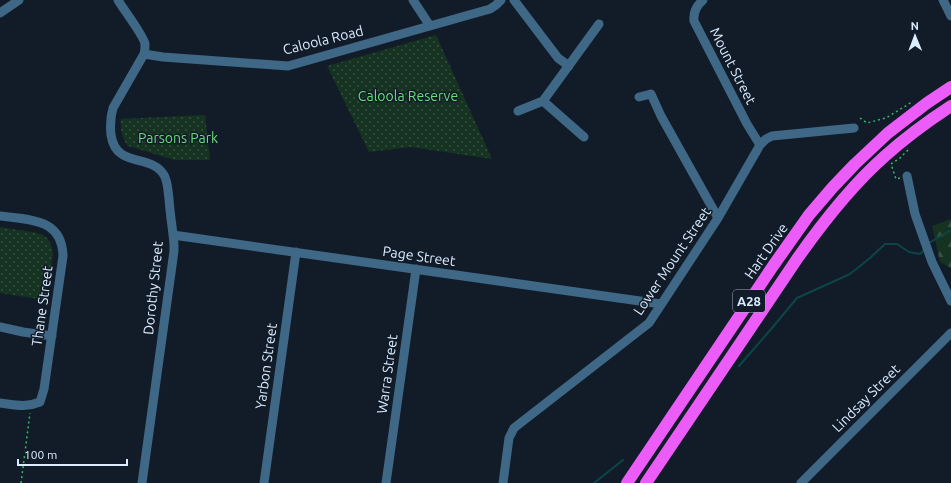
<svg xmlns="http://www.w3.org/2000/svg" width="951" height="483" font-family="Ubuntu,sans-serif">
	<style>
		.grass { fill: url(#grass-dots) }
		.forest { fill: url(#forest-firs) }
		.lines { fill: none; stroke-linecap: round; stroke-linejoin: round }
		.stream { stroke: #0d4547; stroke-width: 2 }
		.path { stroke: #36b762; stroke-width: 1.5; stroke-dasharray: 2 3; stroke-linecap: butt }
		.minor { stroke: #3f6786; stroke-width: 9 }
		.highway { stroke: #ec5cf8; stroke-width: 12 }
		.labels { text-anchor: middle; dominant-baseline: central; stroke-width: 3; stroke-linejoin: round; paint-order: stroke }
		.shield { fill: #121c29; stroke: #9faebe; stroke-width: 1 }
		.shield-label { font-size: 13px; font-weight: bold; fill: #dbecfe }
		.street-label { font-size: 14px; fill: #dbecfe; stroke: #121c29 }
		.park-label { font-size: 14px; fill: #69dc7a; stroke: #121c29 }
	</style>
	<defs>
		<pattern id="grass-dots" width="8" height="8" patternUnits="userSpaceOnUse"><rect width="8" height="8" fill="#153320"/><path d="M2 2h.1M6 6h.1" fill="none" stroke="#365141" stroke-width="1.8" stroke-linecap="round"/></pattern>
		<pattern id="forest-firs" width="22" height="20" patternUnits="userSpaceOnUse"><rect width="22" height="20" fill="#153320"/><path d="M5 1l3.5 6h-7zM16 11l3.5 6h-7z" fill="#365141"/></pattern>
	</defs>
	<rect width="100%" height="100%" fill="#121c29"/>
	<!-- grass -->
	<path class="grass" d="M436,35l56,124 -81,-12 -42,5 -42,-86z
		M205,115l5,45h-35l-47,-14c-6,-7 -8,-18 -7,-27z
		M0,227c8,1 17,3 25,4 17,2 26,4 28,23l-7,46 -46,-7z"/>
	<!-- forest -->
	<path class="forest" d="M951,219v49l-11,-6 -8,-36z"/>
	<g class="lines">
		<!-- stream -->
		<path class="stream" d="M929,243l22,-13
			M739,366l33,-38 25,-30 53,-24 20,-16 15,-14h12l12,8 11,2 4,-4
			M594,483l29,-23"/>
		<!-- path -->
		<path class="path" d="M860,118l7,5 19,-5 26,-16
			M900,178l-4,1 -5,-15 9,-6 10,-10
			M21,483l9,-70"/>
		<!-- minor -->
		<path class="minor" d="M118,0c5,9 26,36 27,44 0,3 0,7 -1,10l-31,54c-3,10 -3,17 -2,27 5,34 40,18 53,40 4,7 4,17 5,24 1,16 4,31 5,46v6l-32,232
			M413,0l17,26
			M514,0l44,58 11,8
			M703,0c-7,6 -10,12 -9,21l53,103 13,21
			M943,0l8,16
			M0,13l19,-13
			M144,54l19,3 125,9 202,-57 6,-4 5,-5
			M639,97l12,-3 10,22 57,102
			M543,101l41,36
			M518,111l25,-10 56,-77
			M907,176l8,38 17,48 19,39
			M0,216c29,4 62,2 63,40l-19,133 -4,13c-15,6 -24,3 -40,1
			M173,235l488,69
			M0,327l23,5 29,4
			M264,483l32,-231
			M386,483l30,-214
			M503,483l6,-45 5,-10 135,-105 69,-105 42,-73 6,-6 6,-3 82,-8
			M801,483l150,-150"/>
		<!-- highway -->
		<path class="highway" d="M627,483l146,-217 36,-51 24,-28 22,-23 33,-31 39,-30 24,-16
			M646,483l151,-224c26,-37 54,-73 88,-103 20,-18 43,-35 66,-50"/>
	</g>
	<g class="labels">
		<!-- shield labels -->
		<rect class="shield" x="733" y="290" width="32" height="22" rx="3"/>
		<g class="shield-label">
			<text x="749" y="301">A28</text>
		</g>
		<!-- street labels -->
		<g class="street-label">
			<text transform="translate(323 40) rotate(-14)">Caloola Road</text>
			<text transform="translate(733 66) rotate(63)">Mount Street</text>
			<text transform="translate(766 251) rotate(-55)">Hart Drive</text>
			<text transform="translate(419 256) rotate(8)">Page Street</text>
			<text transform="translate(672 261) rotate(-56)">Lower Mount Street</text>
			<text transform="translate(153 288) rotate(-84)">Dorothy Street</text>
			<text transform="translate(42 306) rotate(-82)">Thane Street</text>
			<text transform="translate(266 366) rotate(-82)">Yarbon Street</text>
			<text transform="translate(387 374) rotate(-82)">Warra Street</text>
			<text transform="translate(866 398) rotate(-45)">Lindsay Street</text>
		</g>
		<!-- park labels -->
		<g class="park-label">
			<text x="408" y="96">Caloola Reserve</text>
			<text x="178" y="138">Parsons Park</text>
		</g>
	</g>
	<!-- north arrow -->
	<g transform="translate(915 36) rotate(359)" stroke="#121c29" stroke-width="3" paint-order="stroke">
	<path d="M0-3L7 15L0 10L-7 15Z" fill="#dbecfe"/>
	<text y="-6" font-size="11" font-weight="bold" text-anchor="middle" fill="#dbecfe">N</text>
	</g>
	<!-- scale -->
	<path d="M18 459v6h109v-6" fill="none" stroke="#dbecfe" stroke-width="2"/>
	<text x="24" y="459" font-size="12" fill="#dbecfe" stroke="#121c29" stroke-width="3" paint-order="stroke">100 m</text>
</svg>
